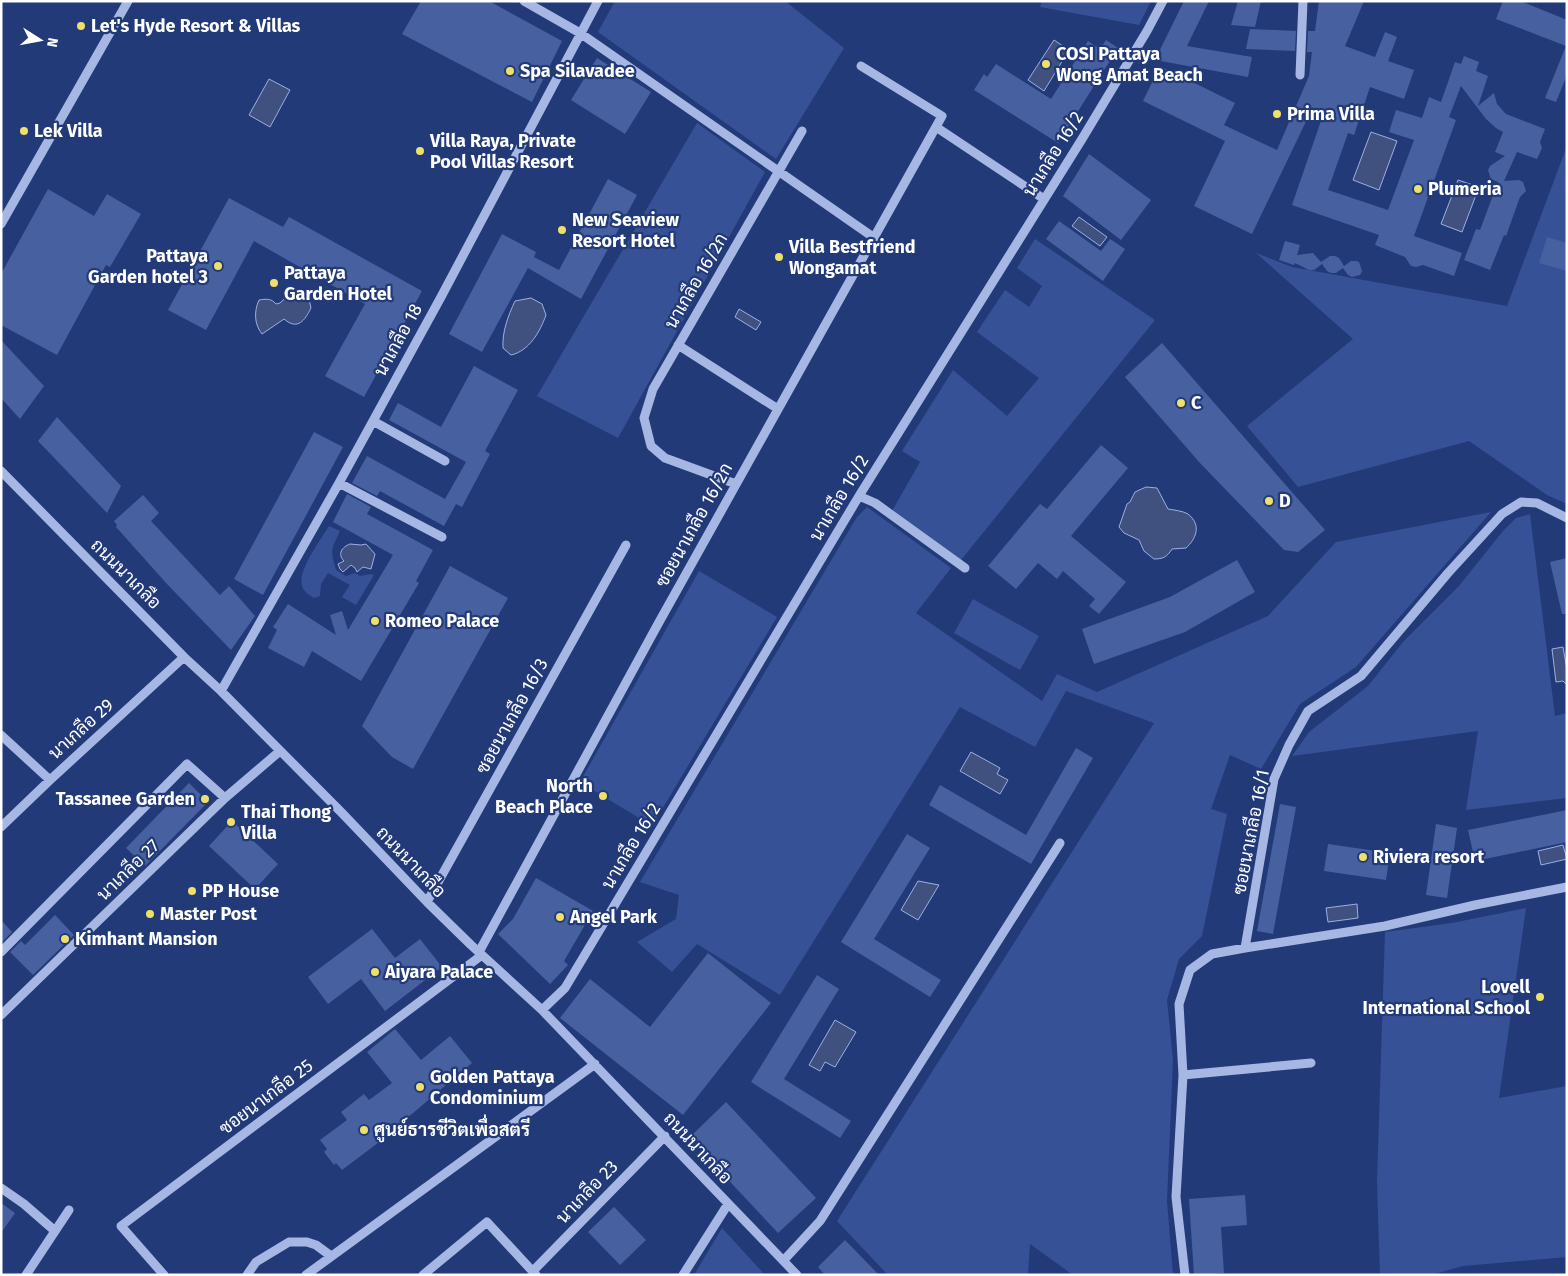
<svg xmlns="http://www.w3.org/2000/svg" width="1568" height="1276" font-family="'Fira Sans',Sarabun,sans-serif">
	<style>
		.green { fill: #375197 }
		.water { fill: #405180; stroke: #9ab0e5 }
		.building { fill: #4760a0 }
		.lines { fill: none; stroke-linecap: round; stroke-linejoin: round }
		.minor { stroke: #a6b7e4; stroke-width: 9 }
		.poi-dot { fill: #efe069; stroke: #233a79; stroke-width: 2 }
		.labels { text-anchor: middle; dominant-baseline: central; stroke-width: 4.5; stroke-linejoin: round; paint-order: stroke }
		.poi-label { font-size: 18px; font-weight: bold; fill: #fff; stroke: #233a79; text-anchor: start }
		.street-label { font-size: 18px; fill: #fff; stroke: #233a79 }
	</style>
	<rect width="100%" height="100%" fill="#233a79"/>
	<!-- green -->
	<path class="green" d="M615,1h170l59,47 -68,111 -178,-127z
		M1042,1h109l-12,24 -99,-18z
		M697,123l68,49 -147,266 -81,-42z
		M1567,146v358l-20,-9 -78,-54 -171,46 -51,-61 106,-87 -97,-86 36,14 215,39z
		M1035,239l120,81 -194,240 -69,-49 28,-49 -18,-11 51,-81 54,46 32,-38 -62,-46 28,-42 24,17 13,-21 -25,-18z
		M867,507l84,61 -35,45 126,88 15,-27 40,18 171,-76 68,-74 155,-30 -135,155 -56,37 -39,65 -31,-14 -19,54 16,5 -25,122 -23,23 -12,41 6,60 -6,141 6,74h-100l-43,-31 -2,31h-140l-51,-54 317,-498 -88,-32 -31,56 -75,-40 -180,288 -83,-51 -25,28 -35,-30 39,-23 3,-24 -39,-13 217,-365z
		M1530,514l25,202 12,-3v85l-101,12 12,-79 -186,25 17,-24 59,-46 35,-44 56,-56 44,-55 13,-13z
		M329,526l11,5c-9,20 -10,17 -4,39l10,6 9,-3 5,3 11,-2 3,1 -18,30 -14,-8 8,-12 -22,-12 -7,11 -1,12 -6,2c-3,-2 -8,-5 -10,-8 -11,-15 17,-50 25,-64z
		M699,571l78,46 -125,209 -72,-44z
		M973,599l66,37 -19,34 -66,-37z
		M1526,908l-27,190 68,-12v171l-104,9 -33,9h-50l-3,-93 8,-250 67,-9z
		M722,1228l43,47h-71z"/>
	<!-- water -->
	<path class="water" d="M1054,40l15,10 -25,41 -16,-11z
		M269,79l21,11 -20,37 -21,-12z
		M1371,132l26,9 -18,49 -26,-10z
		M1458,180l21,7 -17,45 -21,-8z
		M1079,217l28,20 -7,9 -28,-20z
		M292,292l9,2 8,5 2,9c-6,12 -13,23 -27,11l-22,15c-8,-10 -8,-23 -3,-34 7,-1 12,-2 17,4l4,-1z
		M531,298l11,6 4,11c-6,17 -17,36 -35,40l-8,-7c-1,-16 5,-32 12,-47z
		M739,309l22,13 -5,8 -21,-13z
		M1146,487l11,1 11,21c6,1 15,2 20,5 14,11 8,25 -2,34l-14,1c-5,8 -9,10 -18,10l-10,-8 -5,-11 -15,-7 -5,-6 8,-23 3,-2 5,-10z
		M350,544l11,1 5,-1 9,10 -4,15 -8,-2 -6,5 -2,-4 -4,-3 -8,7 -3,-3 -2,-5 6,-3c-7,-7 -2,-14 6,-17z
		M1563,647l4,23v15l-4,-4 -7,1 -4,-33z
		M971,752l29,16 -3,6 11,6 -8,14 -40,-23z
		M1563,845l4,14 -26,6 -3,-14z
		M918,881l21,4 -21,35 -17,-10z
		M1357,904l1,14 -30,4 -2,-14z
		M835,1020l21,12 -21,35 -10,-5 -5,9 -11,-6z"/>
	<!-- building -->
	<path class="building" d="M421,1h68l73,40 -30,61 -130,-68z
		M1184,1h25l-22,45 65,11 -4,20 -93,-17z
		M1238,1h23l-6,26 -24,-2z
		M1319,1h45l-19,45 30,11 10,-25 12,5 -9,24 26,9 -10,29 -34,-12 -16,48 -6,-2 -20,57 60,20 26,-70 -25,-8 7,-22 26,8 7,-21 12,5 14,-40 6,2 3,-8 15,6 -3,9 12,5 -10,30 16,-13 3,11 9,10 39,15 -5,13 2,6 -5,11 -20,-7 -13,29 15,-1 4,2 3,9 -6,6 -14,39 -2,-1 -14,35 -26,-10 12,-31 4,1 18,-48 -7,-3 -3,-9 2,-4 15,-10 -10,-4 8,-20 -7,-4 -10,-9 -25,-33 -12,31 7,3 -42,116 48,17 -8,23 -31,-11 -7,2 -5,-1 -6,-9 -30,-12 4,-10 -87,-30 31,-90 -12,-4 -59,123 -58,-28 31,-65 -82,-40 17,-35 75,37 -11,22 53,25 32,-74 3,-24h-5l1,-21h7z
		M1503,1h17l47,19v55l-11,27 -11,-4 21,-52 -70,-27z
		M1250,29l46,2 -1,20 -49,-2z
		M1106,40l12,8 -60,95 -84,-53 10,-16 3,3 9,-13 55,35 37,-58 12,8z
		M597,58l54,34 -26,42 -54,-34z
		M1089,154l62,46 -30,40 -58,-44z
		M608,179l29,16 -56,104 -53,-31 -46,84 -33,-18 53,-100 34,18 -2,5 25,13z
		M48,189l46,27 13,-22 34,20 -31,53 -4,-2 -49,90 -56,-30v-51z
		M229,198l54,29 6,-10 133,74 -58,106 -39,-21 40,-72 -111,-63 -48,89 -38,-20z
		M1059,221l42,30 9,-12 15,10 -22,32 -57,-42z
		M1547,237l20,6v28l-28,-8z
		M1285,241l15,4 -3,10 16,-2 8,9 9,-6h5l4,2 5,8 7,-5h5l3,1 3,9 -2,4 -8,2 -4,-2 -5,-7 -7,5h-5l-4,-2 -5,-7 -8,6h-5l-14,-7 -1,2 -15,-5z
		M1,340l43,46 -24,33 -19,-21z
		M1162,343l163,187 -27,22 -14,-2 -84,-87 -75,-86z
		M474,366l44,24 -33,61 5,3 -28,53 -6,-3 -12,22 -64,-35 -3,5 -25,-13 15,-27 78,43 21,-37 -77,-42 9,-17 43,24z
		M57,417l64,69 -14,27 -69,-72z
		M314,432l29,15 -80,148 -29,-16z
		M1101,445l27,23 -57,68 55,46 -27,32 -10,-8 6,-7 -32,-28 -6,8 -19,-16 -22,26 -28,-23 52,-62 7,5z
		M347,494l24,13 -4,7 66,36 -17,31 3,2 -58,98 -49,-30 -8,16 -36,-19 9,-18 -4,-3 15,-23 48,31 -6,-20 12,-4 6,19 45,-75 -60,-33z
		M143,495l16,18 -8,8 69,74 9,-9 26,30 -24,34 -64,-66 -51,-57 1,-2 -3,-4z
		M1567,558v56h-5l-12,-52z
		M1237,560l18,32 -70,40 -91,32 -12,-35 88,-32z
		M450,566l58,32 -95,171 -21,-12 -30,-31z
		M1076,748l17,10 -62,106 -102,-59 11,-20 86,50z
		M189,783l19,19 -63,64 -19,-18z
		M1280,804l16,3 -23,127 -16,-3z
		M1567,810v32l-92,19 -7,-31z
		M232,821l46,43 -23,25 -46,-43z
		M1436,824l21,4 -10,70 -21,-3z
		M907,834l23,14 -56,91 67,41 -11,17 -89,-55z
		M1328,844l62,9 -4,27 -62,-9z
		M536,878l57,33 -29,50 4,4 -18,19 -52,-50 15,-15z
		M55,915l19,20 -41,40 -23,-23 11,-11 4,4z
		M1,920l11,12 -11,11z
		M372,929l23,29 25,-19 22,28 -57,44 -24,-32 -33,25 -20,-27z
		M708,953l63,50 -88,112 -123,-97 30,-39 60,48z
		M817,975l22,14 -55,90 67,42 -11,17 -89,-56z
		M395,1029l26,31 29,-24 22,27 -66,56 1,2 -65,49 -6,-7 -2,2 -10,-13 3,-3 -7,-9 27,-20 -6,-8 23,-18 5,6 23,-17 -25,-31z
		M726,1102l90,96 -38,35 -89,-95z
		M1245,1195l2,30 -26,2 3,46 -30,2 -5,-76z
		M1,1203l14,10 -14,20z
		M614,1207l32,33 -26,25 -32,-33z
		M845,1240l34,35h-54l-7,-8z"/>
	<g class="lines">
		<!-- minor -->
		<path class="minor" d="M524,1l56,32 293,204
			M1300,75l3,-74
			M936,127l108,72
			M1,224l127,-223
			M678,345l100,64
			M373,421l72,40
			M1,471l183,186 37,34 121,122 85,89 44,43 71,65 255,265
			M339,483l103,54
			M736,484l-71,-26 -14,-12 -7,-28 9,-29 149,-258
			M859,496l16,7 90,65
			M221,691l118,-208 102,-186 157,-296
			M1,735l49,45
			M1,827l49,-47 134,-123
			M427,902l199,-357
			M1245,948l140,-22 90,-21 92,-18
			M1,952l186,-188 38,34
			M479,952l179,-328 284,-508 -81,-50
			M542,1010l23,-22 294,-492 223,-357 65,-108 16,-30
			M1,1015l224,-217 55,-47
			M1183,1075l128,-12
			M1,1188l23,16 31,27
			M784,1260l36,-39 240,-378
			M533,1271l132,-135
			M26,1275l43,-65
			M164,1275l-43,-49 361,-271
			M247,1275l9,-13 33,-20h18l9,3 15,11
			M306,1275l289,-211
			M423,1275l64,-53 49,53
			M683,1275l45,-71
			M1185,1275l-9,-78 7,-122 -4,-71 11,-34 22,-16 33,-6 29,-169 15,-34 19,-34 53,-35 87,-103 54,-59 19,-12 16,1 30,15"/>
	</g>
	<!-- markers -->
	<g class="poi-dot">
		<circle cx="81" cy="26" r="5"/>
		<circle cx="1046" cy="64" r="5"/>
		<circle cx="510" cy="71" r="5"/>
		<circle cx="1277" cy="114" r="5"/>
		<circle cx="24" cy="131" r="5"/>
		<circle cx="420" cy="151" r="5"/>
		<circle cx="1418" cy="189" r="5"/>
		<circle cx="562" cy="230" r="5"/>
		<circle cx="779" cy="257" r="5"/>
		<circle cx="218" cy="266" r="5"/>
		<circle cx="274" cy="283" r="5"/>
		<circle cx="1181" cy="403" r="5"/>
		<circle cx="1269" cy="501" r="5"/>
		<circle cx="375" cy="621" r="5"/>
		<circle cx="603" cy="796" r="5"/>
		<circle cx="205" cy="799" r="5"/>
		<circle cx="231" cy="822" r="5"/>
		<circle cx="1363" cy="857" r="5"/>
		<circle cx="192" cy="891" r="5"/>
		<circle cx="150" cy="914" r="5"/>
		<circle cx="560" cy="917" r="5"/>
		<circle cx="65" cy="939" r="5"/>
		<circle cx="375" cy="972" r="5"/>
		<circle cx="1540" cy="997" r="5"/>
		<circle cx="420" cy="1087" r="5"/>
		<circle cx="364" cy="1130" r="5"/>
	</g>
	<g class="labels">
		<!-- poi labels -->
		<g class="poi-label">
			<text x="91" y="26">Let's Hyde Resort &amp; Villas</text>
			<text x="1056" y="54">COSI Pattaya<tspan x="1056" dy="21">Wong Amat Beach</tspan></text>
			<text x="520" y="71">Spa Silavadee</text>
			<text x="1287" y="114">Prima Villa</text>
			<text x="34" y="131">Lek Villa</text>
			<text x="430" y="141">Villa Raya, Private<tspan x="430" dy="21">Pool Villas Resort</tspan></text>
			<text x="1428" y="189">Plumeria</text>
			<text x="572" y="220">New Seaview<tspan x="572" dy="21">Resort Hotel</tspan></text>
			<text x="789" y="247">Villa Bestfriend<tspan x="789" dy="21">Wongamat</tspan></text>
			<text x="208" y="256" text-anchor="end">Pattaya<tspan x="208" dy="21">Garden hotel 3</tspan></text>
			<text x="284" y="273">Pattaya<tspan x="284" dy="21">Garden Hotel</tspan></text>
			<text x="1191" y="403">C</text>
			<text x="1279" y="501">D</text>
			<text x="385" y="621">Romeo Palace</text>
			<text x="593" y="786" text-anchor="end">North<tspan x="593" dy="21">Beach Place</tspan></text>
			<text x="195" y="799" text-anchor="end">Tassanee Garden</text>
			<text x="241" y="812">Thai Thong<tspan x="241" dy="21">Villa</tspan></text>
			<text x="1373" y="857">Riviera resort</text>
			<text x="202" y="891">PP House</text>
			<text x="160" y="914">Master Post</text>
			<text x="570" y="917">Angel Park</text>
			<text x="75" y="939">Kimhant Mansion</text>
			<text x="385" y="972">Aiyara Palace</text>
			<text x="1530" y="987" text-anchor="end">Lovell<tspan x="1530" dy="21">International School</tspan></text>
			<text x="430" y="1077">Golden Pattaya<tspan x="430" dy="21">Condominium</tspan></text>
			<text x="374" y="1130">ศูนย์ธารชีวิตเพื่อสตรี</text>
		</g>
		<!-- street labels -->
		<g class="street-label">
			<text transform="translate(1053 154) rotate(-58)">นาเกลือ 16/2</text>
			<text transform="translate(696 281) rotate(-60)">นาเกลือ 16/2ก</text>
			<text transform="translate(398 340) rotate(-61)">นาเกลือ 18</text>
			<text transform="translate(839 498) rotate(-59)">นาเกลือ 16/2</text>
			<text transform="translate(694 525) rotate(-61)">ซอยนาเกลือ 16/2ก</text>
			<text transform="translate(126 574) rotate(45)">ถนนนาเกลือ</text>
			<text transform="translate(512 716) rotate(-61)">ซอยนาเกลือ 16/3</text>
			<text transform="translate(81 729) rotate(-42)">นาเกลือ 29</text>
			<text transform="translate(1251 832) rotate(-79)">ซอยนาเกลือ 16/1</text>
			<text transform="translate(631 846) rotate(-59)">นาเกลือ 16/2</text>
			<text transform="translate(411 862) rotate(46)">ถนนนาเกลือ</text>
			<text transform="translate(128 870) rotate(-44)">นาเกลือ 27</text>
			<text transform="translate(266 1097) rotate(-37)">ซอยนาเกลือ 25</text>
			<text transform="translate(698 1148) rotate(47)">ถนนนาเกลือ</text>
			<text transform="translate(587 1192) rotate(-46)">นาเกลือ 23</text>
		</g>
	</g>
	<!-- border -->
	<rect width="1568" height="1276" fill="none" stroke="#ffffff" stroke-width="5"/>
	<!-- north arrow -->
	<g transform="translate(40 40) rotate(101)" stroke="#233a79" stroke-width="4" paint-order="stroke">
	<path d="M0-4L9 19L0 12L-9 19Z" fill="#ffffff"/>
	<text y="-8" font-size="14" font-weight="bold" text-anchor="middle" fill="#ffffff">N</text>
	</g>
</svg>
